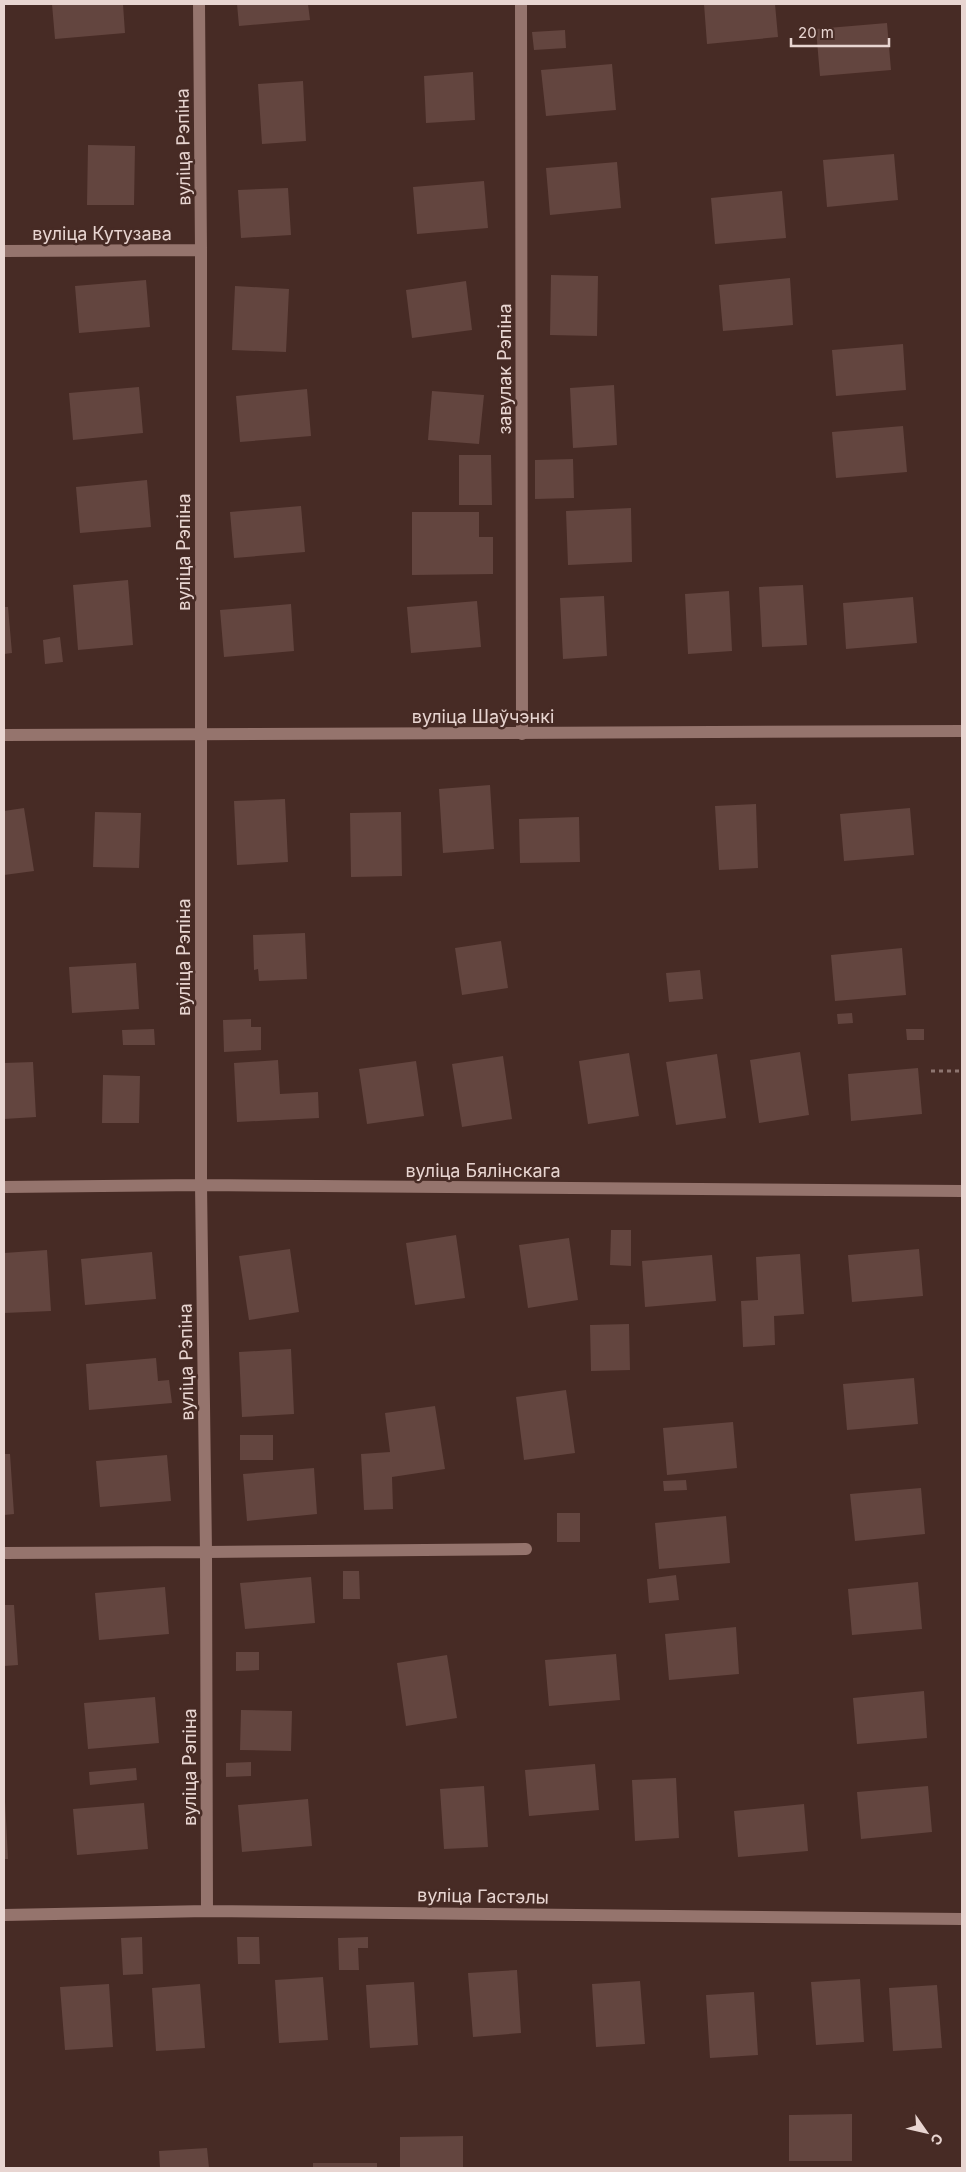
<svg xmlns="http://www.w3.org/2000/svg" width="966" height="2172" font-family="Inter,sans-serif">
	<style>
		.building { fill: #63453f }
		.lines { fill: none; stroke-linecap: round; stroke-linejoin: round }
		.path { stroke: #8d7570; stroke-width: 3; stroke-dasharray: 4 4; stroke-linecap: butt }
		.lane { stroke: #95746d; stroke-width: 12 }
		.street { stroke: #95746d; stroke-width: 12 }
		.secondary { stroke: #95746d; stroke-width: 12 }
		.labels { text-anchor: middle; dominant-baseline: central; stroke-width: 5; stroke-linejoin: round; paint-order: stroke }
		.street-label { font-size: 18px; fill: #e8d5d1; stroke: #472b25 }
	</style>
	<rect width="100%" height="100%" fill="#472b25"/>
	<!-- building -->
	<path class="building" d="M52,4h71l2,29 -70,6z
		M237,4h71l2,16 -71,6z
		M704,4h71l3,33 -71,7z
		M887,23l4,47 -71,6 -4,-47z
		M565,30l1,18 -32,2 -2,-18z
		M612,64l4,46 -70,6 -5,-46z
		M473,72l2,48 -49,3 -2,-47z
		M303,81l3,60 -44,3 -4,-60z
		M88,145l47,1 -1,59h-47z
		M894,154l4,46 -71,7 -4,-47z
		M617,162l4,46 -71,7 -4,-47z
		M484,181l4,47 -71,6 -4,-47z
		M288,188l3,47 -50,3 -3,-48z
		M782,191l4,47 -71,6 -4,-46z
		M551,275l47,1 -1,60 -47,-1z
		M790,278l3,47 -70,6 -4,-46z
		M146,280l4,47 -71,6 -4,-47z
		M466,281l6,49 -60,8 -6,-48z
		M235,286l54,3 -3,63 -54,-2z
		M903,344l3,46 -70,6 -4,-46z
		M614,385l3,60 -44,3 -3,-60z
		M139,387l4,46 -70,7 -4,-47z
		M307,389l4,47 -71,6 -4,-46z
		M432,391l52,4 -5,49 -51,-4z
		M903,426l4,46 -71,6 -4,-46z
		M459,455h32l1,50h-33z
		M573,459l1,39 -39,1v-39z
		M147,480l4,47 -71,6 -4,-46z
		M301,506l4,46 -71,6 -4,-46z
		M631,508l1,54 -64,3 -2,-54z
		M412,512h67v25h14v37l-81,1z
		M128,580l5,65 -55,5 -5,-65z
		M803,585l4,60 -45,2 -3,-60z
		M729,591l3,60 -44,3 -3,-60z
		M604,596l3,60 -44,3 -3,-61z
		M913,597l4,46 -71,6 -3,-46z
		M477,601l4,46 -70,6 -4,-46z
		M291,604l3,47 -70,6 -4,-47z
		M4,607h4l4,46 -8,1z
		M60,637l3,25 -18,2 -2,-24z
		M490,785l4,64 -51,4 -4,-64z
		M285,799l3,63 -51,3 -3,-64z
		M756,804l2,64 -39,2 -4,-64z
		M24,808l10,63 -30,4v-64z
		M910,808l4,47 -70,6 -4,-47z
		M95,812l46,1 -2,55 -46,-1z
		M401,812l1,64 -51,1 -1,-64z
		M579,817l1,45 -60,1 -1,-44z
		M305,933l2,46 -48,2 -1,-12 -4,1 -1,-35z
		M501,941l7,47 -46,7 -7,-47z
		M902,948l4,47 -71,6 -4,-46z
		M136,963l3,46 -67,4 -3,-46z
		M700,970l3,29 -34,3 -3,-29z
		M852,1013l1,10 -15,1 -1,-10z
		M251,1019v8h10v23l-37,2 -1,-32z
		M154,1029l1,16h-32l-1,-15z
		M906,1029h18v11h-17z
		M800,1052l9,63 -50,8 -9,-63z
		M629,1053l10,63 -51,8 -9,-63z
		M717,1054l9,64 -50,7 -10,-63z
		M503,1056l9,63 -50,8 -10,-63z
		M278,1060l2,34 38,-2 1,26 -82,4 -3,-59z
		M416,1061l8,55 -57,8 -8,-55z
		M33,1062l3,55 -32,2v-56z
		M918,1068l4,46 -71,7 -3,-47z
		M103,1075l37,1 -1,47h-37z
		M611,1230h20v36l-21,-1z
		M456,1235l9,63 -50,7 -9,-62z
		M569,1238l9,62 -50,8 -9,-63z
		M290,1249l9,63 -50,8 -10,-64z
		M919,1249l4,47 -71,6 -4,-47z
		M47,1250l4,61 -47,2v-60z
		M152,1252l4,47 -71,6 -4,-46z
		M800,1254l4,60 -30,2 1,29 -32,2 -2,-46 17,-1 -2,-43z
		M712,1255l4,46 -71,6 -3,-46z
		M629,1324l1,46 -39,1 -1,-46z
		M291,1349l3,65 -52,3 -3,-65z
		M156,1358l2,23 11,-1 3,23 -83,7 -3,-46z
		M914,1378l4,46 -71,6 -4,-46z
		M566,1390l9,63 -51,7 -8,-63z
		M435,1406l10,63 -53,8 1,32 -29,1 -3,-56 29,-2 -5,-39z
		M733,1422l4,46 -70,7 -4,-47z
		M240,1435h33v25h-33z
		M4,1454h6l4,60 -10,1z
		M167,1455l4,46 -71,6 -4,-46z
		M314,1468l3,46 -70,7 -4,-47z
		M686,1480l1,10 -23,1 -1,-10z
		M921,1488l4,46 -70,7 -5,-47z
		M557,1513h23v29h-23z
		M726,1516l4,47 -71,6 -4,-46z
		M343,1571h16l1,28h-17z
		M676,1575l3,25 -30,3 -2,-24z
		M311,1577l4,46 -70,6 -5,-46z
		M918,1582l4,47 -70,6 -4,-46z
		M165,1587l4,47 -70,6 -4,-47z
		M4,1605h10l4,60 -14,1z
		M736,1627l3,47 -70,6 -4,-46z
		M236,1652h23v18l-23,1z
		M616,1654l4,46 -71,6 -4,-46z
		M447,1655l10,63 -51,8 -9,-63z
		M924,1691l3,47 -70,6 -4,-46z
		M155,1697l4,46 -71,6 -4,-46z
		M241,1710l51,1 -1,40 -51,-1z
		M251,1762v14l-25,1v-14z
		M595,1764l4,46 -70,6 -4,-46z
		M136,1768l1,12 -47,5 -1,-13z
		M676,1778l3,60 -44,3 -3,-61z
		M484,1786l4,61 -44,2 -4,-60z
		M928,1786l4,46 -71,7 -4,-47z
		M308,1799l4,47 -70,6 -4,-47z
		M5,1801l3,58h-4v-57z
		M144,1803l4,46 -71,6 -4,-46z
		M804,1804l4,47 -70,6 -4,-46z
		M142,1937l1,37 -20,1 -2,-37z
		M237,1937h22l1,27h-22z
		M368,1937v11h-10l1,22h-20l-1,-32z
		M517,1970l4,63 -48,4 -5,-64z
		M323,1977l5,63 -49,3 -4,-63z
		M860,1979l4,63 -48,3 -5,-63z
		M640,1981l5,63 -49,3 -4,-63z
		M414,1982l4,63 -48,3 -4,-63z
		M109,1984l4,63 -48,3 -5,-63z
		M200,1984l5,64 -49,3 -4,-63z
		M937,1985l5,63 -49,3 -4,-63z
		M754,1992l4,63 -48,3 -4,-63z
		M852,2114v47h-63v-46z
		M463,2136v32h-63v-31z
		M207,2148l2,20h-49l-1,-17z
		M313,2163h64v5h-64z"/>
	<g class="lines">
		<!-- path -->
		<path class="path" d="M931,1071h31"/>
		<!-- lane -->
		<path class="lane" d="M206,1552l320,-3"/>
		<!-- street -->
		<path class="street" d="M199,4l2,246v935l5,367 1,359
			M521,4l1,730
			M4,251l197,-1
			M4,1187l197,-2 761,6
			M4,1553l202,-1
			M4,1915l203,-4 755,8"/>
		<!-- secondary -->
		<path class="secondary" d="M4,735l958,-4"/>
	</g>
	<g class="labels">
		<!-- street labels -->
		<g class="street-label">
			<text transform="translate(183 147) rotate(-91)">вуліца Рэпіна</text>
			<text x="102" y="233">вуліца Кутузава</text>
			<text transform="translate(504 369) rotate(-90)">завулак Рэпіна</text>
			<text transform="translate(183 552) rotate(-90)">вуліца Рэпіна</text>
			<text x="483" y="716">вуліца Шаўчэнкі</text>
			<text transform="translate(183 957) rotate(-90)">вуліца Рэпіна</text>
			<text x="483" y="1170">вуліца Бялінскага</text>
			<text transform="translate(186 1362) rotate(-91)">вуліца Рэпіна</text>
			<text transform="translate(189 1767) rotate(-90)">вуліца Рэпіна</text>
			<text transform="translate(483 1896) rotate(1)">вуліца Гастэлы</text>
		</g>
	</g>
	<!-- border -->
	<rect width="966" height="2172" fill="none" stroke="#e8d5d1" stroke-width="10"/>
	<!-- north arrow -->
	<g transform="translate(926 2132) rotate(124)" stroke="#472b25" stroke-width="4" paint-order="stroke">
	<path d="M0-4L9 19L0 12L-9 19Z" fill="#e8d5d1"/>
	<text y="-8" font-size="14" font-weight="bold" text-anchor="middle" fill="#e8d5d1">С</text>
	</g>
	<!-- scale -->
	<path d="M791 38v8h98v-8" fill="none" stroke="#e8d5d1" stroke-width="2.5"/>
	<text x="798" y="38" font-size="15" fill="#e8d5d1" stroke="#472b25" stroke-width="4" paint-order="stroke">20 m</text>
</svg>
